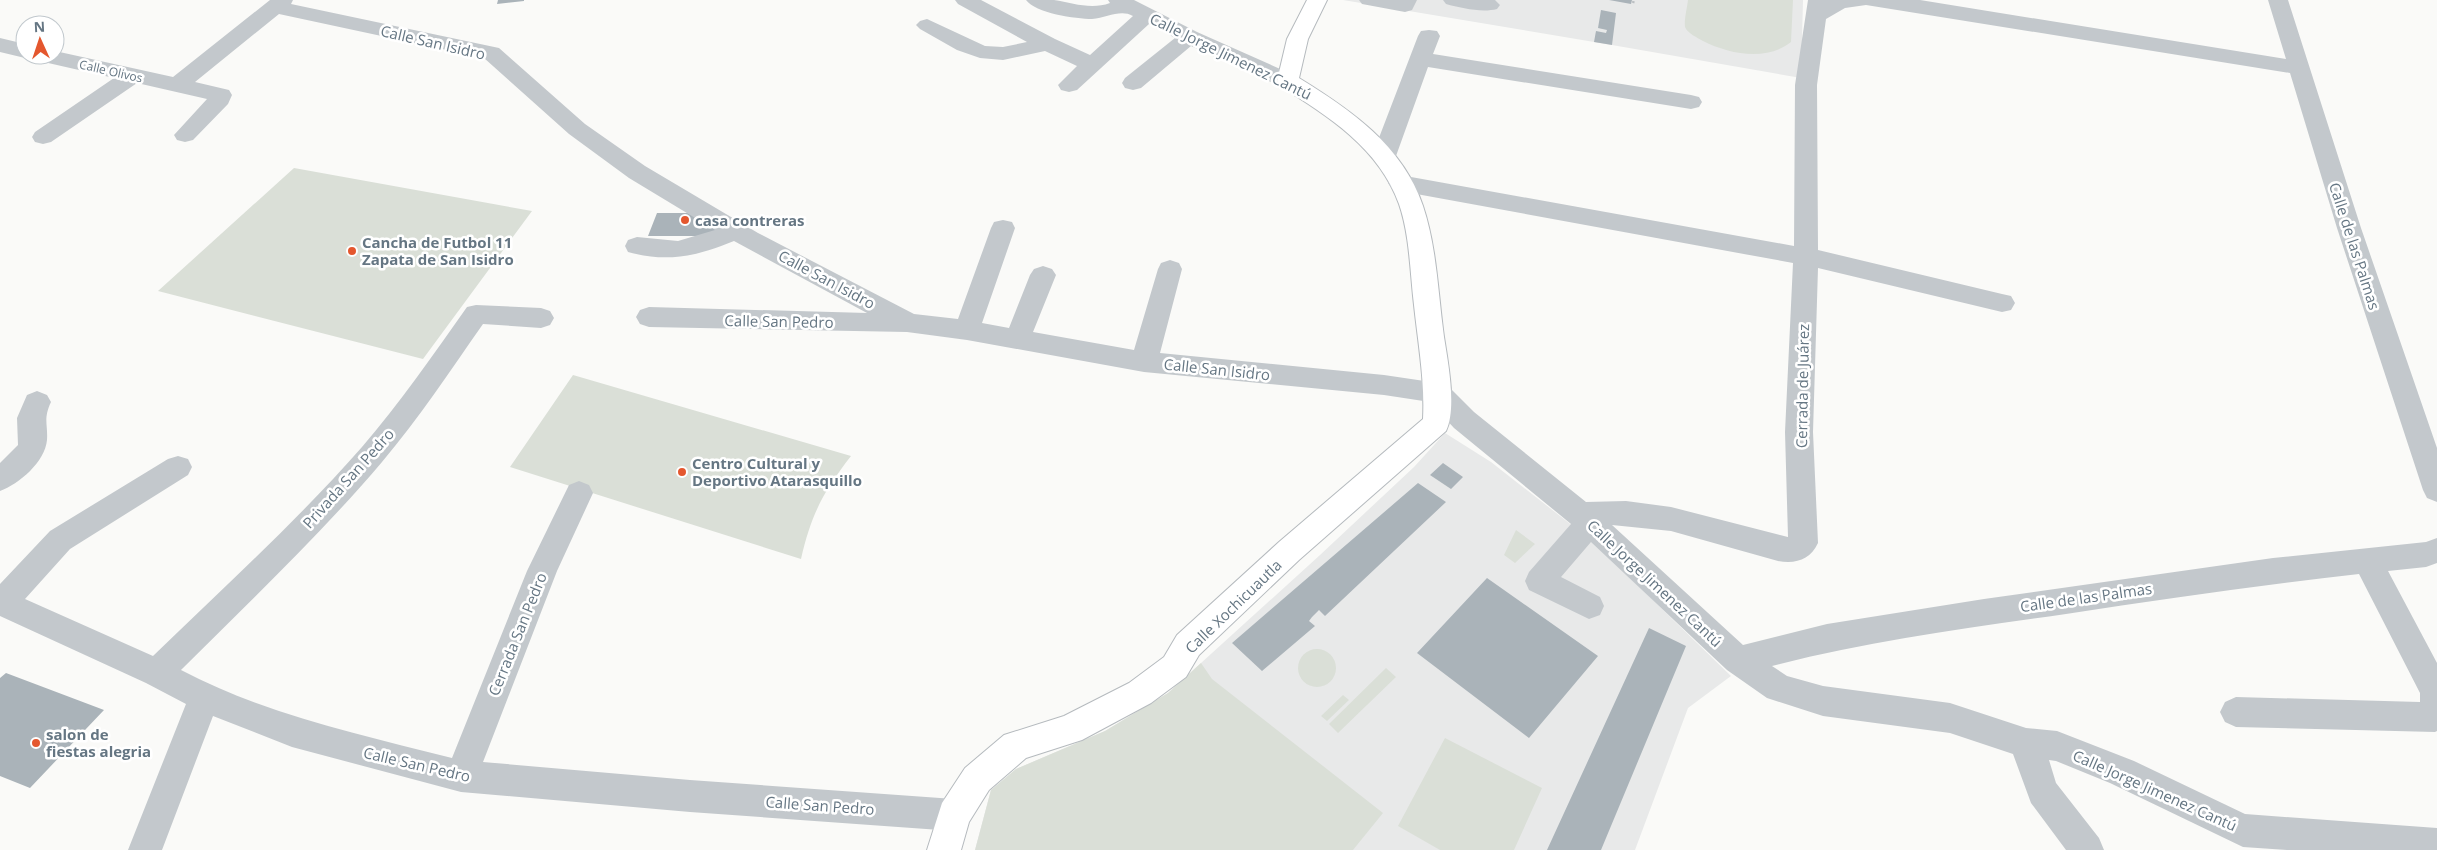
<svg xmlns="http://www.w3.org/2000/svg" width="2437" height="850" font-family="'Open Sans',sans-serif">
	<style>
		.built { fill: #e8e9e9 }
		.green { fill: #dadfd7 }
		.building { fill: #aab3b9 }
		.lines { fill: none; stroke-linecap: round; stroke-linejoin: round }
		.major-casing { stroke: #b5babe; stroke-width: 2 }
		.path { stroke: #bbbfc2; stroke-width: 2.5; stroke-dasharray: 2 2; stroke-linecap: butt }
		.minor { fill: #c3c8cc; fill-rule: evenodd }
		.major { fill: #fff; fill-rule: evenodd }
		.poi-dot { fill: #e4572e; stroke: #fff; stroke-width: 2 }
		.labels { text-anchor: middle; dominant-baseline: central; stroke-width: 5; stroke-linejoin: round; paint-order: stroke }
		.far-street-label { font-size: 12px; fill: #657683; stroke: #fff }
		.street-label { font-size: 15px; fill: #657683; stroke: #fff }
		.poi-label { font-size: 15px; font-weight: bold; fill: #657683; stroke: #fff; text-anchor: start }
	</style>
	<rect width="100%" height="100%" fill="#fafaf8"/>
	<!-- built -->
	<path class="built" d="M1343,0h460l-2,78 -189,-33z
		M1445,433l46,29 101,79 139,135 -43,32 -53,142h-660l16,-60 25,-21 89,-38 63,-38 152,-138 94,-88z"/>
	<!-- green -->
	<path class="green" d="M1688,0h105l-2,42c-25,20 -62,12 -88,-1 -5,-3 -16,-8 -18,-14 -1,-7 2,-19 3,-27z
		M294,168l238,43 -109,148 -265,-68z
		M573,375l278,81c-28,36 -40,59 -50,103l-291,-92z
		M1516,530l19,14 -20,19 -11,-8z
		M1298 668a19 19 0 1 1 38 0a19 19 0 1 1-38 0Z
		M1201,663l11,16 171,134 -30,37h-378l16,-60 25,-21 89,-38 63,-38z
		M1386,668l10,9 -58,56 -9,-9z
		M1343,695l6,5 -22,21 -6,-5z
		M1445,738l97,50 -28,62h-74l-42,-24z"/>
	<!-- building -->
	<path class="building" d="M498,0h26v1l-27,3z
		M1609,0h23l-1,4z
		M1601,10l15,3 -4,32 -18,-3 2,-11 10,2 1,-3 -9,-2z
		M657,213h45l26,15 -27,8h-53z
		M1443,463l20,14 -12,12 -21,-14z
		M1418,483l28,19 -121,114 -6,-6 -7,7 -3,4 6,5 -53,45 -30,-28z
		M1487,578l111,78 -69,82 -112,-85z
		M1649,628l37,18 -85,204h-54z
		M6,673l98,37 -74,78 -30,-12v-98z"/>
	<g class="lines">
		<defs>
			<path id="major" d="M1307,0h20l-19,39 -9,39c52,32 104,68 124,128 14,42 15,88 21,131 4,25 13,72 2,94l-147,129 -100,95 -13,22 -35,26 -69,37 -56,18 -37,32 -20,32 -8,28h-34l15,-47 23,-35 39,-33 60,-19 65,-33 35,-26 13,-22 102,-93 144,-123c2,-39 -5,-76 -9,-114 -4,-33 -4,-69 -15,-101 -20,-56 -71,-88 -119,-118l-3,-5 10,-42z"/>
		</defs>
		<!-- major casing -->
		<use href="#major" class="major-casing"/>
		<!-- path -->
		<path class="path" d="M1633,3l1,-3"/>
		<!-- minor -->
		<path class="minor" d="M270,0h23l-2,4 208,44 86,76 60,42 113,67 156,81 44,5 33,-91 3,-6 9,-2 9,2 3,6 -33,95 27,5 21,-53 4,-6 9,-3 9,3 4,6 -23,57 101,18 24,-81 3,-6 9,-3 9,3 3,6 -22,84 224,22 54,8 10,3 26,26 112,90 40,-1 45,6 117,30 -3,-105 8,-169 -393,-72 -8,-2 -4,-6 4,-6 8,-2 394,71 1,-161 13,-85h112l366,59 -18,-59h20l73,228 76,220v54l-10,-4 -4,-8 -86,-262 -47,-155 -424,-68 -21,3 -19,11 -9,66 1,165 184,44 9,2 4,7 -4,7 -9,2 -184,-44 -5,164 5,111c-8,17 -22,21 -40,18l-107,-30 -59,-6 131,120 84,-21 157,-25 289,-41 153,-16 11,-4v25l-11,4 -38,4 49,92v68l-2,1 -199,-5 -11,-5 -5,-10 5,-10 11,-5 184,5v-9l-61,-119c-98,11 -195,25 -293,40 -98,14 -198,27 -294,52l15,10 36,10 127,17 76,25 31,3 77,30 111,53 192,14v22h-150l-44,-3 -133,-64 -54,-22 -7,-1 7,23 43,55 5,12h-38l-35,-47 -18,-49 -63,-21 -127,-17 -56,-18 -40,-28 -136,-128 -30,35 39,20 4,9 -4,9 -11,4 -60,-29 -4,-9 4,-9 42,-48 -117,-96 -24,-26 -46,-7 -240,-23 -177,-32 -60,-8 -258,-5 -9,-3 -4,-7 4,-7 9,-3 218,6 -133,-72c-36,15 -67,22 -106,11l-3,-6 3,-6 9,-3 41,4 37,-11 -86,-52 -60,-44 -85,-76 -205,-44 -84,68 34,8 3,5 -4,9 -35,36 -8,2 -8,-2 -3,-5 33,-36 -70,-16 -86,59 -8,2 -8,-2 -3,-5 3,-5 79,-54 -79,-18 -2,-4 -8,2 -25,-6v-14l25,6v11h30v-4l118,26z
			M955,0h26l74,39 35,16 43,-39c-13,-7 -26,2 -41,3 -16,0 -57,-6 -66,-19 9,0 19,0 28,0 19,3 37,10 56,3l-2,-3h26l63,32 99,44 3,5 -3,5 -8,2 -8,-2 -89,-40 -50,42 -8,2 -8,-2 -3,-5 3,-5 50,-40 -26,-14 -72,66 -8,2 -8,-2 -3,-5 19,-19 -32,-15 -42,9 -23,-2 -23,-8 -37,-21 -4,-4 4,-4 7,-2 58,27 18,1 24,-5 -69,-38z
			M1359,0h58l-5,10 -7,2 -43,-8z
			M1443,0h52l5,5 -3,4c-15,4 -36,-1 -51,-5z
			M1429,30l8,1 3,5 -7,18 258,41 8,2 3,5 -3,5 -8,2 -263,-42 -32,89 -4,5 -8,3 -8,-3 -4,-5 46,-120 3,-5z
			M476,305l65,3 9,3 4,7 -4,7 -9,3 -58,-4c-33,47 -64,94 -101,138 -62,73 -133,140 -201,208 86,45 178,64 271,88l75,-187 42,-86 10,-4 10,4 4,8 -36,78 -74,191 207,18 264,19 12,4 5,12 -5,12 -12,4 -264,-19 -229,-20 -169,-45 -79,-31 -51,134h-34l58,-146 -40,-21 -146,-67v-32l50,-53 118,-72 10,-3 10,3 4,8 -4,8 -118,74 -45,50 128,57c71,-69 144,-135 209,-209 38,-44 71,-92 105,-140z
			M37,391l10,4 4,7c-8,17 -3,22 -4,38 -2,22 -28,44 -47,51v-28l18,-18 -1,-27 10,-23z"/>
		<!-- major -->
		<use href="#major" class="major"/>
	</g>
	<!-- markers -->
	<g class="poi-dot">
		<circle cx="685" cy="220" r="5"/>
		<circle cx="352" cy="251" r="5"/>
		<circle cx="682" cy="472" r="5"/>
		<circle cx="36" cy="743" r="5"/>
	</g>
	<g class="labels">
		<!-- far-street labels -->
		<g class="far-street-label">
			<text transform="translate(111 71) rotate(13)">Calle Olivos</text>
		</g>
		<!-- street labels -->
		<g class="street-label">
			<text transform="translate(433 42) rotate(13)">Calle San Isidro</text>
			<text transform="translate(1231 56) rotate(26)">Calle Jorge Jimenez Cantú</text>
			<text transform="translate(2355 246) rotate(72)">Calle de las Palmas</text>
			<text transform="translate(827 279) rotate(28)">Calle San Isidro</text>
			<text transform="translate(779 321) rotate(1)">Calle San Pedro</text>
			<text transform="translate(1217 369) rotate(6)">Calle San Isidro</text>
			<text transform="translate(1802 386) rotate(-89)">Cerrada de Juárez</text>
			<text transform="translate(348 478) rotate(-48)">Privada San Pedro</text>
			<text transform="translate(1655 583) rotate(43)">Calle Jorge Jimenez Cantú</text>
			<text transform="translate(2086 597) rotate(-8)">Calle de las Palmas</text>
			<text transform="translate(1233 606) rotate(-44)">Calle Xochicuautla</text>
			<text transform="translate(517 634) rotate(-68)">Cerrada San Pedro</text>
			<text transform="translate(417 764) rotate(13)">Calle San Pedro</text>
			<text transform="translate(2155 790) rotate(24)">Calle Jorge Jimenez Cantú</text>
			<text transform="translate(820 805) rotate(4)">Calle San Pedro</text>
		</g>
		<!-- poi labels -->
		<g class="poi-label">
			<text x="695" y="220">casa contreras</text>
			<text x="362" y="242">Cancha de Futbol 11<tspan x="362" dy="17">Zapata de San Isidro</tspan></text>
			<text x="692" y="463">Centro Cultural y<tspan x="692" dy="17">Deportivo Atarasquillo</tspan></text>
			<text x="46" y="734">salon de<tspan x="46" dy="17">fiestas alegria</tspan></text>
		</g>
	</g>
	<!-- north arrow -->
	<g transform="translate(40 40) rotate(357)"><circle r="24" fill="#ffffff" stroke="#c1c8cd"/>
	<path d="M0-4L9 19L0 12L-9 19Z" fill="#e4572e"/>
	<text y="-8" font-size="14" font-weight="bold" text-anchor="middle" fill="#657683">N</text>
	</g>
</svg>
